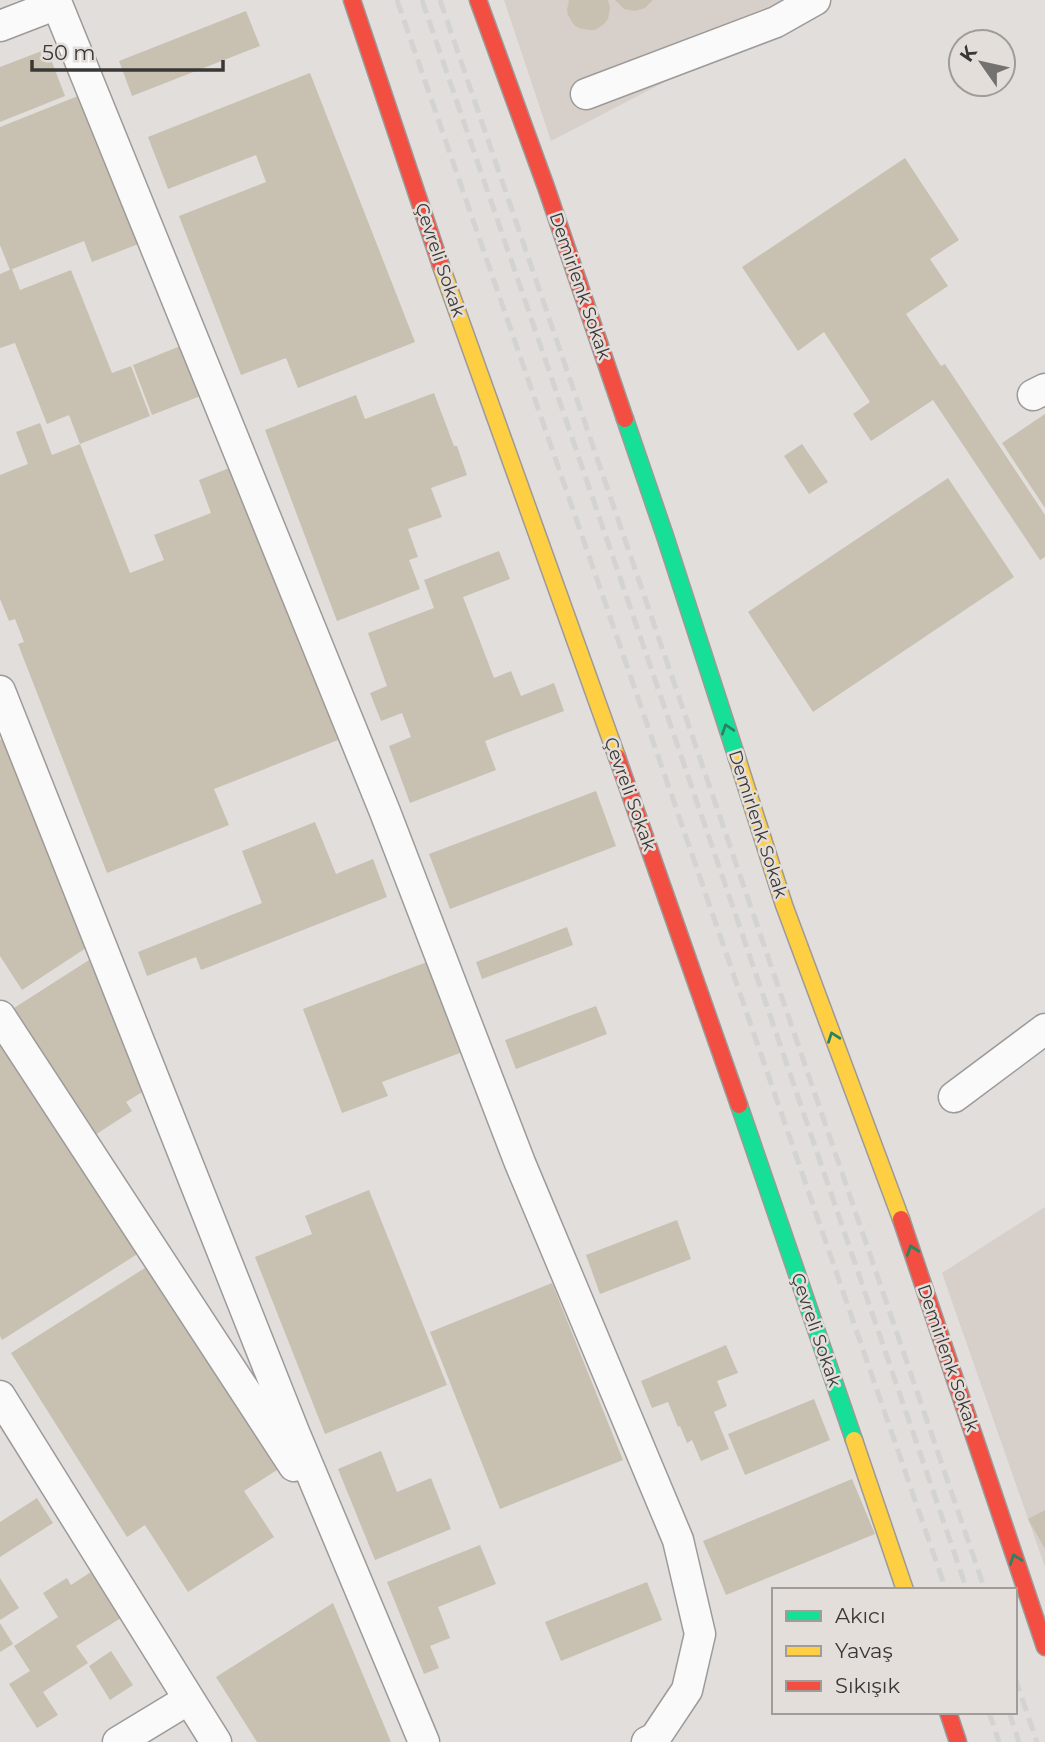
<svg xmlns="http://www.w3.org/2000/svg" width="1045" height="1742" font-family="Montserrat,sans-serif">
	<style>
		.built { fill: #d6cfca }
		.building { fill: #c8c1b1 }
		.lines { fill: none; stroke-linecap: round; stroke-linejoin: round }
		.street-casing { stroke: #9d9a99; stroke-width: 33 }
		.fast-casing { stroke: #9d9a99; stroke-width: 19 }
		.slow-casing { stroke: #9d9a99; stroke-width: 19 }
		.jam-casing { stroke: #9d9a99; stroke-width: 19 }
		.street { stroke: #fafafa; stroke-width: 30 }
		.fast { stroke: #16e098; stroke-width: 16 }
		.slow { stroke: #ffcf43; stroke-width: 16 }
		.jam { stroke: #f24e42; stroke-width: 16 }
		.rail { stroke: #d3d3d2; stroke-width: 5; stroke-dasharray: 14 7; stroke-linecap: butt }
		.oneway { stroke: #2a8463 }
		.labels { text-anchor: middle; dominant-baseline: central; stroke-width: 5; stroke-linejoin: round; paint-order: stroke }
		.street-label { font-size: 18px; fill: #3a3837; stroke: #e3deda }
	</style>
	<rect width="100%" height="100%" fill="#e1dedc"/>
	<!-- built -->
	<path class="built" d="M504,0h319l-272,141z
		M1045,1207v360l-103,-294z"/>
	<!-- building -->
	<path class="building" d="M569,0h39l2,8 -2,11 -4,5 -9,6h-6l-10,-2 -5,-3 -6,-10 -1,-5z
		M615,0h38l-8,8 -10,3 -11,-2z
		M246,11l14,35 -128,50 -13,-35z
		M47,49l18,47 -65,26v-55z
		M310,73l105,269 -117,46 -12,-30 -45,17 -62,-159 87,-34 -10,-27 -88,34 -20,-52z
		M83,94l58,149 -49,19 -8,-21 -74,29 -10,-25v-118z
		M905,158l54,82 -29,19 18,27 -42,28 35,52 4,-2 100,151v42l-5,3 -107,-160 -62,41 -18,-27 17,-12 -46,-70 -26,19 -56,-84z
		M12,269l8,21 51,-20 41,103 19,-7 19,50 -70,28 -11,-29 -22,9 -32,-81 -15,5v-74z
		M183,345l20,50 -51,20 -19,-50z
		M434,393l20,53h3l10,29 -36,13 11,29 -34,12 10,28 -9,3 11,29 -83,32 -72,-191 91,-35 9,24z
		M1045,414v94l-43,-65z
		M40,423l12,32 28,-11 50,129 34,-13 -10,-25 57,-22 -12,-33 33,-13 106,273 -124,49 15,36 -122,48 -89,-229 6,-2 -9,-23 -6,2 -9,-22v-124l28,-11 -12,-32z
		M802,444l26,38 -19,12 -25,-38z
		M948,478l66,99 -201,135 -65,-100z
		M499,551l11,28 -47,18 31,81 17,-7 10,25 33,-13 10,28 -79,30 11,29 -86,33 -21,-57 22,-9 -9,-24 -21,8 -11,-28 17,-7 -19,-53 66,-25 -10,-28z
		M7,736l79,212 -64,42 -22,-34v-216z
		M596,791l20,55 -166,63 -21,-55z
		M315,822l21,52 37,-15 14,38 -186,73 -5,-13 -49,19 -9,-24 124,-49 -20,-52z
		M567,927l6,18 -91,34 -6,-17z
		M89,960l55,131 -18,11 6,9 -37,24 -81,-127z
		M427,962l33,91 -78,29 6,14 -46,17 -39,-104z
		M596,1006l11,28 -91,35 -11,-29z
		M0,1033l139,220 -137,87 -2,-4z
		M369,1190l78,195 -122,49 -70,-177 57,-23 -7,-18z
		M677,1220l14,39 -91,35 -14,-39z
		M148,1266l129,204 -33,21 30,46 -86,55 -43,-67 -18,12 -116,-184z
		M552,1283l71,177 -123,49 -70,-177z
		M726,1345l12,28 -21,8 10,25 -13,6 15,37 -28,12 -9,-21 -5,3 -7,-17 -2,1 -10,-25 -16,6 -11,-27z
		M814,1399l16,41 -85,35 -17,-41z
		M381,1451l16,41 34,-14 20,51 -76,31 -37,-91z
		M852,1479l23,55 -149,61 -23,-54z
		M37,1498l16,25 -53,34v-35z
		M1045,1510v39l-17,-30z
		M480,1545l16,39 -58,23 12,31 -20,8 9,22 -15,6 -37,-92z
		M94,1570l11,17 -3,2 19,29 -45,28 12,17 -45,29 15,23 -21,13 -28,-44 21,-13 -16,-25 44,-29 -15,-24 24,-15 4,7z
		M0,1578l19,30 -19,12z
		M647,1582l15,38 -101,41 -16,-39z
		M333,1603l58,139h-134l-41,-65z
		M0,1623l13,21 -13,8z
		M111,1651l22,34 -23,15 -21,-34z"/>
	<g class="lines">
		<defs>
			<path id="street" d="M0,26l57,-22 328,808 135,351 158,377 22,94 -13,56 -32,48 -8,4
				M586,94l190,-72 39,-22
				M1033,395l12,-6
				M0,691l294,741 130,310
				M0,1016l294,450
				M954,1097l91,-68
				M0,1396l189,303 -71,43
				M189,1699l27,43"/>
			<path id="fast" d="M625,419l40,117 72,222
				M739,1105l115,335"/>
			<path id="slow" d="M441,266l176,491
				M737,758l47,147 117,314
				M854,1440l51,150"/>
			<path id="jam" d="M352,0l89,266
				M478,0l68,187 79,232
				M617,757l122,348
				M901,1219l144,428
				M948,1712l10,30"/>
		</defs>
		<!-- street casing -->
		<use href="#street" class="street-casing"/>
		<!-- fast casing -->
		<use href="#fast" class="fast-casing"/>
		<!-- slow casing -->
		<use href="#slow" class="slow-casing"/>
		<!-- jam casing -->
		<use href="#jam" class="jam-casing"/>
		<!-- street -->
		<use href="#street" class="street"/>
		<!-- fast -->
		<use href="#fast" class="fast"/>
		<!-- slow -->
		<use href="#slow" class="slow"/>
		<!-- jam -->
		<use href="#jam" class="jam"/>
		<!-- rail -->
		<path class="rail" d="M397,0l549,1590
			M422,0l545,1590
			M440,0l545,1590
			M1015,1678l22,64
			M989,1712l10,30
			M1009,1712l10,30"/>
	</g>
	<!-- one-way arrows -->
	<defs><path id="oneway-chevron" d="M-2-3.5L2.5 0L-2 3.5" fill="none" stroke-width="1.6" stroke-linecap="round" stroke-linejoin="round" transform="scale(1.75)"/></defs>
	<g class="oneway">
		<use href="#oneway-chevron" transform="translate(727 729) rotate(-108)"/>
		<use href="#oneway-chevron" transform="translate(833 1037) rotate(-110)"/>
		<use href="#oneway-chevron" transform="translate(912 1250) rotate(-109)"/>
		<use href="#oneway-chevron" transform="translate(1015 1559) rotate(-109)"/>
	</g>
	<g class="labels">
		<!-- street labels -->
		<g class="street-label">
			<text transform="translate(440 260) rotate(71)">Çevreli Sokak</text>
			<text transform="translate(580 286) rotate(71)">Demirlenk Sokak</text>
			<text transform="translate(630 794) rotate(70)">Çevreli Sokak</text>
			<text transform="translate(758 824) rotate(72)">Demirlenk Sokak</text>
			<text transform="translate(816 1330) rotate(71)">Çevreli Sokak</text>
			<text transform="translate(948 1358) rotate(71)">Demirlenk Sokak</text>
		</g>
	</g>
	<!-- legend -->
	<rect x="772" y="1588" width="245" height="126" fill="#e3deda" stroke="#9f9c99" stroke-width="2"/>
	<rect x="786" y="1611" width="35" height="10" fill="#16e098" stroke="#9f9c99" stroke-width="2"/>
	<text x="835" y="1623" font-size="21" fill="#3a3837">Akıcı</text>
	<rect x="786" y="1646" width="35" height="10" fill="#ffcf43" stroke="#9f9c99" stroke-width="2"/>
	<text x="835" y="1658" font-size="21" fill="#3a3837">Yavaş</text>
	<rect x="786" y="1681" width="35" height="10" fill="#f24e42" stroke="#9f9c99" stroke-width="2"/>
	<text x="835" y="1693" font-size="21" fill="#3a3837">Sıkışık</text>
	<!-- north arrow -->
	<g transform="translate(982 63) rotate(304)"><circle r="33" fill="#e3deda" stroke="#9f9c99" stroke-width="2"/>
	<path d="M0-5L12 26L0 18L-12 26Z" fill="#747271"/>
	<text y="-10" font-size="19" font-weight="bold" text-anchor="middle" fill="#3a3837">K</text>
	</g>
	<!-- scale -->
	<path d="M32 60v10h191v-10" fill="none" stroke="#3a3837" stroke-width="3.5"/>
	<text x="42" y="60" font-size="21" fill="#3a3837" stroke="#e3deda" stroke-width="5" paint-order="stroke">50 m</text>
</svg>
